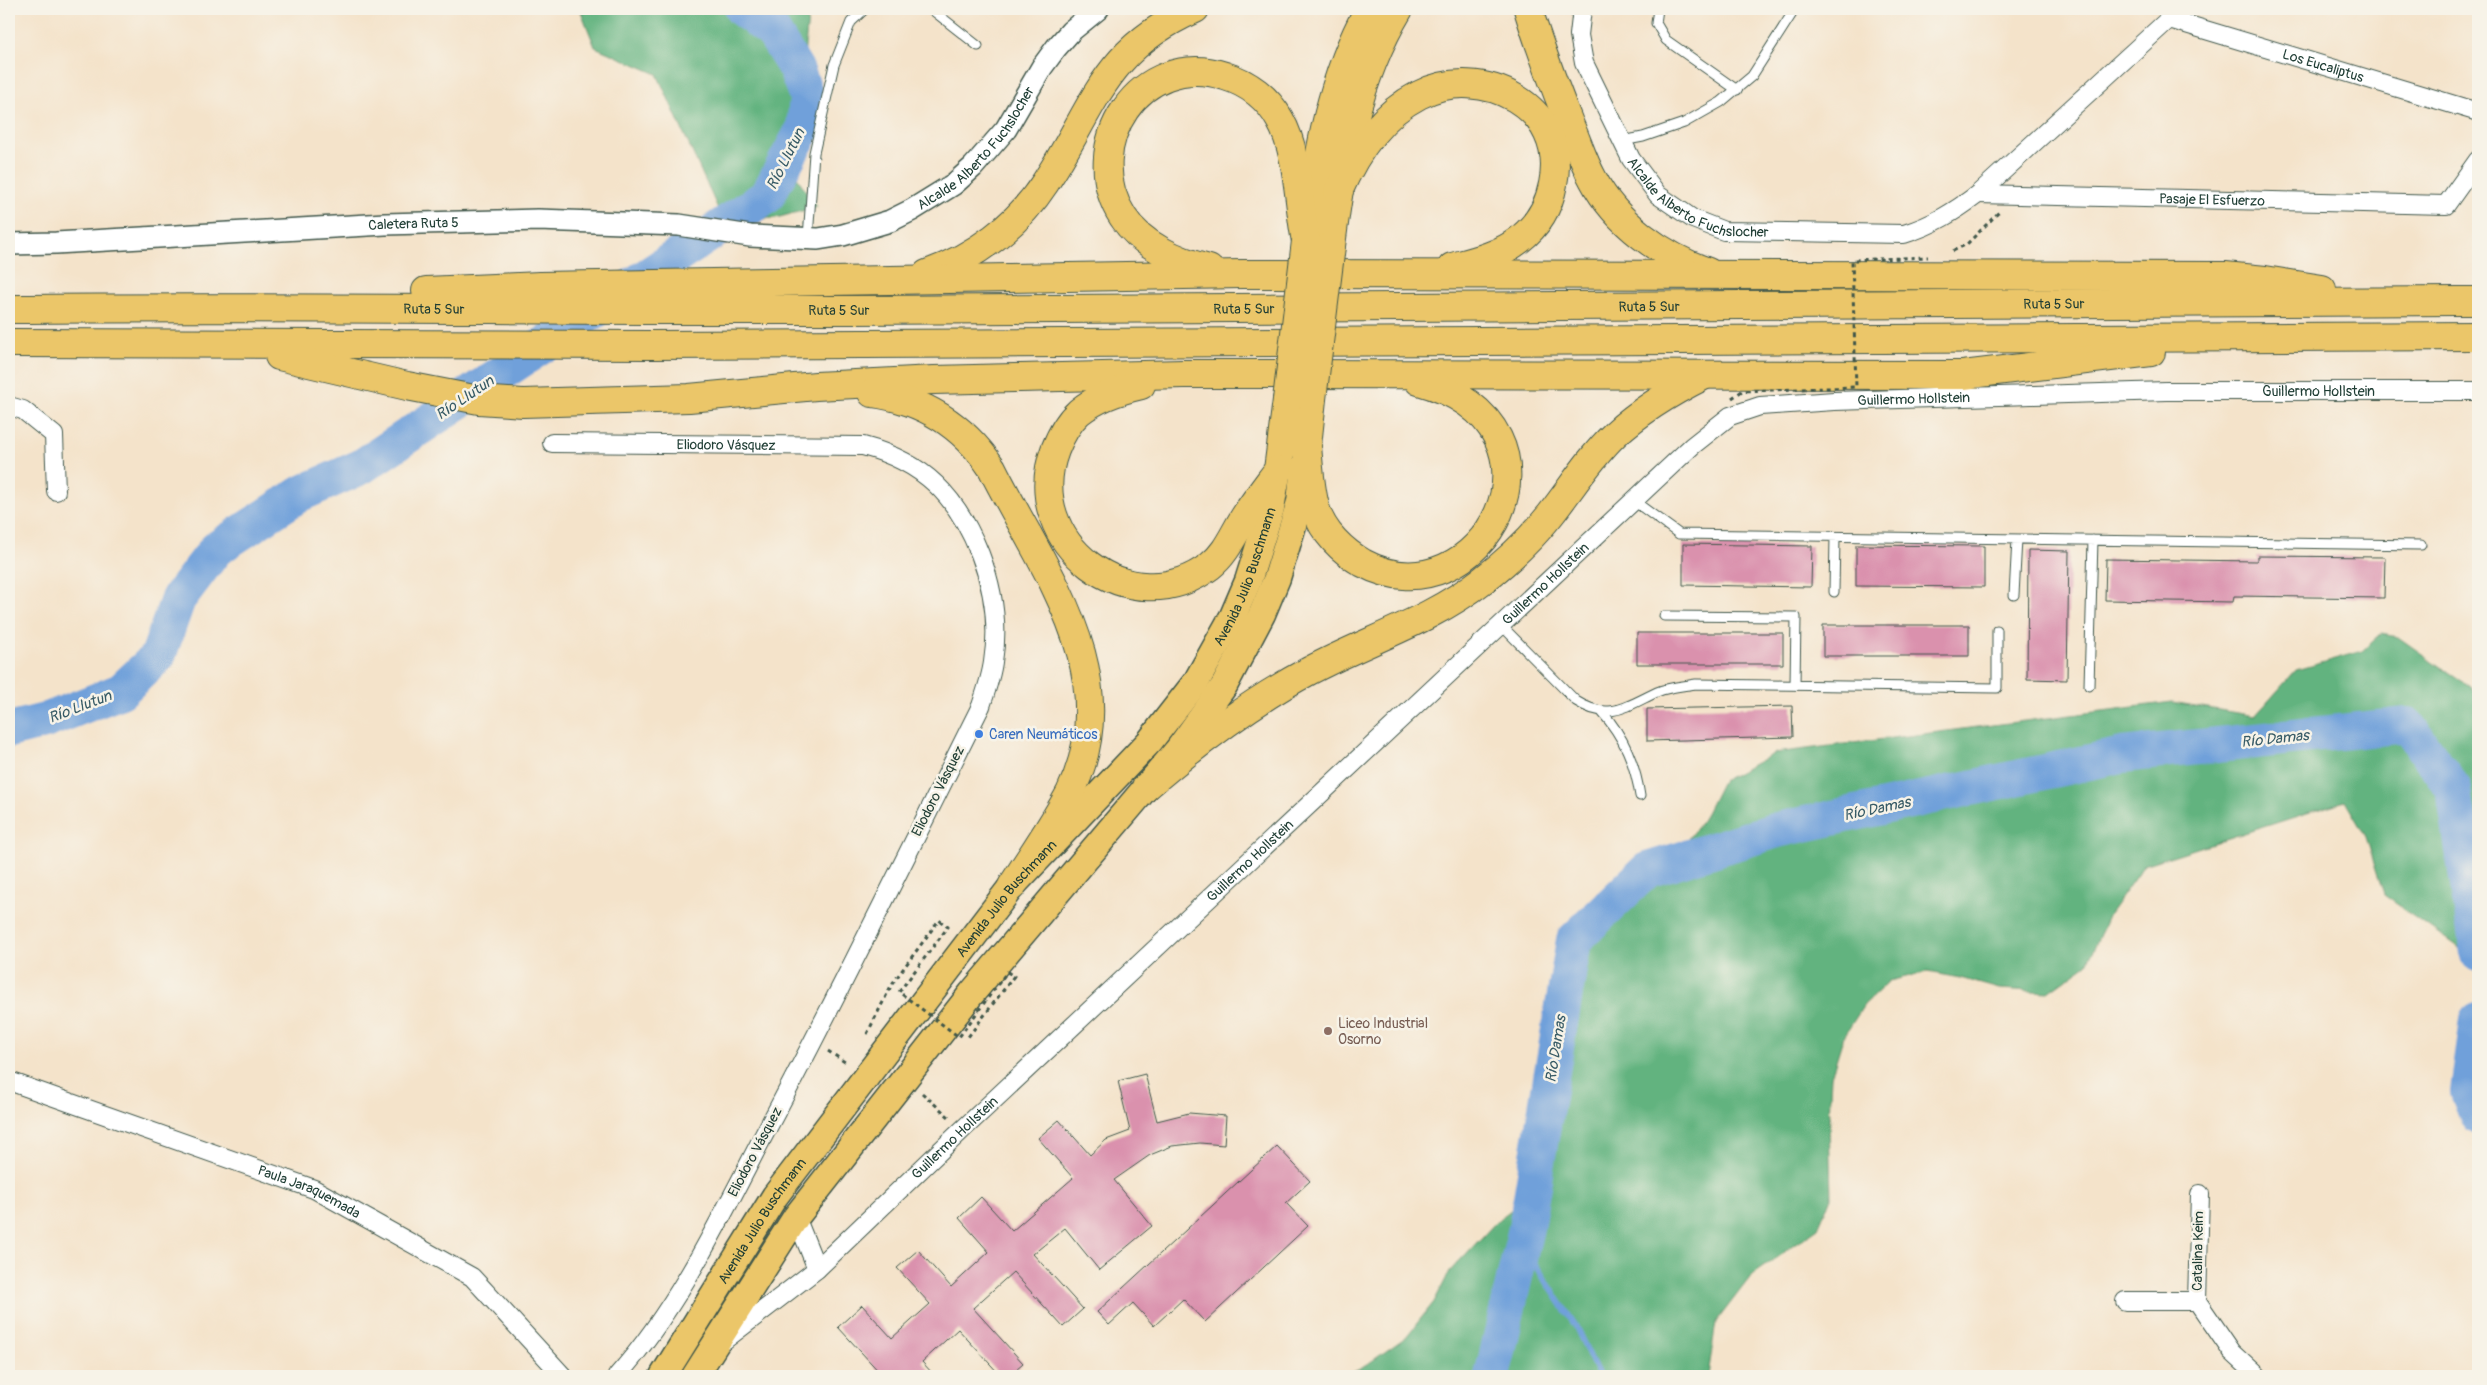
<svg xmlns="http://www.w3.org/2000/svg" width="2487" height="1385" font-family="Pangolin,sans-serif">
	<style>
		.forest { fill: #62b37f; stroke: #40785a }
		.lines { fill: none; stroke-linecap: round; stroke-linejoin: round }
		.stream { stroke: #6fa0da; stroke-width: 6 }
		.river { stroke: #6fa0da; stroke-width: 36 }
		.building { fill: #da91ad }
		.service-casing { stroke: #3f564a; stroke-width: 11 }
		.minor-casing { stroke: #3f564a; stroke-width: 20 }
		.tertiary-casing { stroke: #3f564a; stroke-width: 24 }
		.primary-casing { stroke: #3f564a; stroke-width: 29 }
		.trunk-casing { stroke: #3f564a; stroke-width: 30 }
		.motorway-casing { stroke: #3f564a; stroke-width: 30 }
		.path { stroke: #3f564a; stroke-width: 3; stroke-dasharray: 4 4; stroke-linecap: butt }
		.service { stroke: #fff; stroke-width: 9 }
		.minor { stroke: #fff; stroke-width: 18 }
		.tertiary { stroke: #fff; stroke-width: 21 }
		.primary { stroke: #ebc669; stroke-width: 26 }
		.trunk { stroke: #ebc669; stroke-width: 28 }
		.motorway { stroke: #ebc669; stroke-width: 28 }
		.trunk-bridge-casing { stroke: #3f564a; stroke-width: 30; stroke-linecap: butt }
		.path-bridge { stroke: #3f564a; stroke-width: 3; stroke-dasharray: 4 4; stroke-linecap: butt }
		.trunk-bridge { stroke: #ebc669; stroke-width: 28 }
		.shop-dot { fill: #3f7fe0; stroke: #f7f3e8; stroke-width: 2 }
		.education-dot { fill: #8d6e63; stroke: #f7f3e8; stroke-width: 2 }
		.labels { text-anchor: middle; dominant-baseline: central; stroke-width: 5; stroke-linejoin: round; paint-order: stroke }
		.street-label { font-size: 14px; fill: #1f3d34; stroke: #f7f3e8 }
		.shop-label { font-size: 14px; fill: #366cbe; stroke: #f7f3e8; text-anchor: start }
		.education-label { font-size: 14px; fill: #785e54; stroke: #f7f3e8; text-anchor: start }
		.water-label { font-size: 15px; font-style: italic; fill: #375b66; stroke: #f7f3e8 }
	</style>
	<rect width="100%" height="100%" fill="#f7f3e8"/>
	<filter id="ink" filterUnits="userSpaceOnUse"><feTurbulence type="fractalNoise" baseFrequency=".02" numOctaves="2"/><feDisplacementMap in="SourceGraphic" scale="10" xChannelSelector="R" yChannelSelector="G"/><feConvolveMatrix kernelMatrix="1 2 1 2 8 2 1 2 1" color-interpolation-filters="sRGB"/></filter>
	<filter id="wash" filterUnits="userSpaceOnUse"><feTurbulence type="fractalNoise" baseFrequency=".0096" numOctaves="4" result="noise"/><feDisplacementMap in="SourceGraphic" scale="20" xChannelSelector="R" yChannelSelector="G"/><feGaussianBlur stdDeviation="1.12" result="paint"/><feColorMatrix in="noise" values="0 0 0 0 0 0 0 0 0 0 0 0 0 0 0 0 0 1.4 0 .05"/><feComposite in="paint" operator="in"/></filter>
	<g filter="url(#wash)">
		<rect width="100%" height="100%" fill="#f4e3ca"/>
		<!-- forest -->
		<path class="forest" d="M580,9h229l-17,161 25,37 -41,11 -53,2 -66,-146 -62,-27z
			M2381,634l17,3 71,50 9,11v249l-12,6 -82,-58 -18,-58 -21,-36 -201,64 -35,49 -22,50 -39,28 -49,-3 -39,-11 -33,-6 -38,9 -25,24 -21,33 -12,39 -2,41 2,80 -13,30 -66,47 -36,47 -8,54h-363l17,-8 44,-31 28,-35 16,-31 49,-52 25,-19 14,-20 14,-71v-47l5,-33 14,-39 27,-57 22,-34 28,-30 36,-25 19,-25 19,-38 53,-28 397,-51 83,14 41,-46 66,-19z"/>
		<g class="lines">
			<!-- stream -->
			<path class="stream" d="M1522,1244l53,81 24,51"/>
			<!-- river -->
			<path class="river" d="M9,730l36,-9 76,-30 37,-35 20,-57 38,-50 84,-55 61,-27 406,-271 37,-68 3,-31 -11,-28 -23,-37 -31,-23
				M2478,1020l-10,71 10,26
				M1492,1376l34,-148 48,-288 73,-70 130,-40 345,-75 285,-30 47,64 24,164"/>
		</g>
		<g id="blocks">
			<!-- building -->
			<path class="building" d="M1683,544l129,2 -1,41 -128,-2z
				M1856,545l128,1v41l-128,-1z
				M2028,550l41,1 -2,129 -40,-1z
				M2257,556l128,1 -1,41 -150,-2 -1,6 -128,-2 1,-41 151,2z
				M1823,625h146v31h-146z
				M1637,633h146v31h-146z
				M1792,706l1,31 -146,4v-32z
				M1145,1074l12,47 32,-8 37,3 -2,29 -24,-2 -28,3 -22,9 -36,25 38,46 -53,44 -34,-42 -32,26 50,55 -20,18 -50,-55 -40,36 50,55 -15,13h-7l-43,-47 -36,33 13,14h-52l-45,-49 24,-22 30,33 38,-34 -33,-36 21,-18 33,37 38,-35 -30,-34 22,-21 31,34 61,-53 -35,-40 21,-18 31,35 16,-15 24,-9 -12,-50z
				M1277,1146l33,35 -24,22 22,23 -103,96 -22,-23 -29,27 -21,-23 -24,22 -12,-13z"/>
		</g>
	</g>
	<g filter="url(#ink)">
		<use href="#blocks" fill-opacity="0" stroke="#3f564a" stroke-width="1"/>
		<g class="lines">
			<defs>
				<path id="service" d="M931,9l47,37
					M1658,9l-2,14 10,17 71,50
					M1622,141l21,-4 41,-14 37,-21 31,-26 43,-67
					M808,238l6,-85 20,-88 17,-43 14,-13
					M1634,501l45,33 742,11
					M1834,592l1,-55
					M2014,595l3,-56
					M1664,616l132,1 -1,68
					M1501,625l75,76c33,21 51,5 81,-9 11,-5 27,-6 39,-8l301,4v-58
					M2089,686l4,-146
					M1602,712c22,25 33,51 38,84"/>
				<g id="minor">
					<path id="s1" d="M1582,9l-3,26 5,28 47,96 27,36 35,24 31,12 180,3c29,-9 50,-22 74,-40l202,-185"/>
					<path id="s2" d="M2169,19l309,93"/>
					<path id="s3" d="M1978,194l468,11 32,-45"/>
					<path d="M9,406l14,4 31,25 2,56"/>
					<path id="s4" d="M552,443l311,3c61,16 94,50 117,108 13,34 19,71 13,108 -2,15 -7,29 -12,44 -71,142 -140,285 -215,425 -44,84 -86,174 -149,245"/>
					<path id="s5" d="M9,1081l305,108 158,88 91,99"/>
					<path d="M2200,1194l-3,107 35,51 26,24"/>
					<path d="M796,1217l21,52"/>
					<path d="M2125,1301h72"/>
					<path id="s6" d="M722,1342l95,-73 145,-139 730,-684 38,-30 30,-10 74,-5 333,-10h311"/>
				</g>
				<g id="tertiary">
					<path id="s7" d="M9,244l47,-1 329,-19 153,-4 141,5 71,11 68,3 25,-4 47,-14 22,-11 42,-26 19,-17 33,-38 36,-62 14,-19 15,-17 27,-22"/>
				</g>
				<g id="primary">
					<path id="s8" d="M663,1376l112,-180 237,-310 138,-145 46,-59 37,-66 15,-35 23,-73 7,-38"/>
					<path d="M695,1376l101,-159 176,-224 205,-242 47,-65 38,-72 15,-36 23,-76 4,-36"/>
				</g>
				<path id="trunk" d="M1308,230c10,-76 23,-153 61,-221
					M1331,246c10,-81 25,-166 68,-237
					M1307,446l5,-47
					M1278,470l9,-70"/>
				<g id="motorway">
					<path d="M1528,9c12,39 26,76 41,114 8,18 14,38 24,56 23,44 69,77 115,93"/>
					<path d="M1338,192c17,-39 42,-77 81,-97 63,-33 150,12 134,89 -4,22 -16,42 -34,56 -19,15 -45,21 -67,27"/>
					<path d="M1209,269c-32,-8 -68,-24 -86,-52 -46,-71 18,-169 102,-141 23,7 43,22 55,44 19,33 18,83 26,121"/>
					<path d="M927,274c48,-17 90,-48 118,-91 51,-77 57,-133 150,-174"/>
					<path d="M426,291l114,-5 702,-12 983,2 40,4 57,9"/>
					<path id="s9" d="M9,309c281,-3 562,2 844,1 541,-1 1083,-6 1625,-9"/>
					<path d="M9,343l642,2 1827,-9"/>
					<path d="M279,356l128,30 72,14 44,3 166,-5 127,-12 118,-6 250,-6 779,1 188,-23"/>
					<path d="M1141,385c-22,5 -44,12 -62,27 -11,10 -19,25 -24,38 -35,93 76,176 155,116 18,-14 24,-34 37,-53 9,-14 20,-28 31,-43"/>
					<path d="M872,393c52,7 91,32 120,75 50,101 136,207 78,325 -17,32 -39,63 -58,93"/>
					<path d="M1307,446c2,21 3,43 9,64 7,22 26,41 47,53 117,63 225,-135 56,-182"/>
					<path d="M1146,787c51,-44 103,-84 163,-116 58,-31 122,-50 174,-91 25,-19 48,-41 68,-66 21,-27 39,-56 64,-80 26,-24 56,-42 88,-58"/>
				</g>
			</defs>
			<!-- service casing -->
			<use href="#service" class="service-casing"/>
			<!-- minor casing -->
			<use href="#minor" class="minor-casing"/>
			<!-- tertiary casing -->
			<use href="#tertiary" class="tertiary-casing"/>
			<!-- primary casing -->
			<use href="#primary" class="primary-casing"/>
			<!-- trunk casing -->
			<use href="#trunk" class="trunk-casing"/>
			<!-- motorway casing -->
			<use href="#motorway" class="motorway-casing"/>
			<!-- path -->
			<path class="path" d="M1953,251l14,-7 32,-32
				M867,1034l25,-50
				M828,1051l20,13
				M922,1093l27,24"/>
			<!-- service -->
			<use href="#service" class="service"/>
			<!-- minor -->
			<use href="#minor" class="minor"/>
			<!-- tertiary -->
			<use href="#tertiary" class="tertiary"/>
			<!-- primary -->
			<use href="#primary" class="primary"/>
			<!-- trunk -->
			<use href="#trunk" class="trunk"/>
			<!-- motorway -->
			<use href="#motorway" class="motorway"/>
			<defs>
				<path id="trunk-bridge" d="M1312,399l19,-153
					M1287,400l19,-159"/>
			</defs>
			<!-- trunk-bridge casing -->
			<use href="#trunk-bridge" class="trunk-bridge-casing"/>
			<!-- path-bridge -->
			<path class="path-bridge" d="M1732,398l10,-7 114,-4 -4,-127 76,-3
				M892,984l47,-64 9,7 -49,65 60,45 48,-65 7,4 -46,61"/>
			<!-- trunk-bridge -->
			<use href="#trunk-bridge" class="trunk-bridge"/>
		</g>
	</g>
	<!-- markers -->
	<circle class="shop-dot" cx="979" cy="734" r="5"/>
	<circle class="education-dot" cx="1328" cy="1031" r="5"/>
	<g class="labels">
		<!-- street labels -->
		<g class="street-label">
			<text stroke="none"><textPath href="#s2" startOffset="161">Los Eucaliptus</textPath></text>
			<text stroke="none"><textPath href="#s7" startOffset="1000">Alcalde Alberto Fuchslocher</textPath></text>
			<text stroke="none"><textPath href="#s1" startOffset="244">Alcalde Alberto Fuchslocher</textPath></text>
			<text stroke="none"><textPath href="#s3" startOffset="234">Pasaje El Esfuerzo</textPath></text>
			<text stroke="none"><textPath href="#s7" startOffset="405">Caletera Ruta 5</textPath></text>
			<text stroke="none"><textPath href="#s9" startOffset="2045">Ruta 5 Sur</textPath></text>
			<text stroke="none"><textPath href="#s9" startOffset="1640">Ruta 5 Sur</textPath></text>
			<text stroke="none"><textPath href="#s9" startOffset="425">Ruta 5 Sur</textPath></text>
			<text stroke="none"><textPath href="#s9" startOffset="1235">Ruta 5 Sur</textPath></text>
			<text stroke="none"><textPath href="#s9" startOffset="830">Ruta 5 Sur</textPath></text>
			<text stroke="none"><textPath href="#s6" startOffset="1960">Guillermo Hollstein</textPath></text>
			<text stroke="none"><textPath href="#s6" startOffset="1555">Guillermo Hollstein</textPath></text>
			<text stroke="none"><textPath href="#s4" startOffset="174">Eliodoro Vásquez</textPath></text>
			<text stroke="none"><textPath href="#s8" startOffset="994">Avenida Julio Buschmann</textPath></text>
			<text stroke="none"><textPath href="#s6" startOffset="1120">Guillermo Hollstein</textPath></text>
			<text transform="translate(938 791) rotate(-63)">Eliodoro Vásquez</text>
			<text stroke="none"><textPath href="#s6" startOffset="715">Guillermo Hollstein</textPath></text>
			<text stroke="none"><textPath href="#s8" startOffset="589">Avenida Julio Buschmann</textPath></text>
			<text stroke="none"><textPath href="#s6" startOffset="310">Guillermo Hollstein</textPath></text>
			<text transform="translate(755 1152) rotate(-62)">Eliodoro Vásquez</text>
			<text stroke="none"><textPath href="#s5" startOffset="320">Paula Jaraquemada</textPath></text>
			<text stroke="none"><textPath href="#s8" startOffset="184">Avenida Julio Buschmann</textPath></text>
			<text transform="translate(2198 1251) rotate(-89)">Catalina Keim</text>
		</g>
		<!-- shop labels -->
		<g class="shop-label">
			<text x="989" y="734">Caren Neumáticos</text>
		</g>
		<!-- education labels -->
		<g class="education-label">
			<text x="1338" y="1023">Liceo Industrial<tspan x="1338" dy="16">Osorno</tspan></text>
		</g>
		<!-- water labels -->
		<g class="water-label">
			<text transform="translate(786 159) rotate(-63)">Río Llutun</text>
			<text transform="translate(465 398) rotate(-34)">Río Llutun</text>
			<text transform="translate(80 707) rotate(-21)">Río Llutun</text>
			<text transform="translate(2275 739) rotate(-6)">Río Damas</text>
			<text transform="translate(1877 809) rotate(-12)">Río Damas</text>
			<text transform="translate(1556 1049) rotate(-81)">Río Damas</text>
		</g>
	</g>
	<!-- margin -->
	<rect width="2487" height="1385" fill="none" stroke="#f7f3e8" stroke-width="30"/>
</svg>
